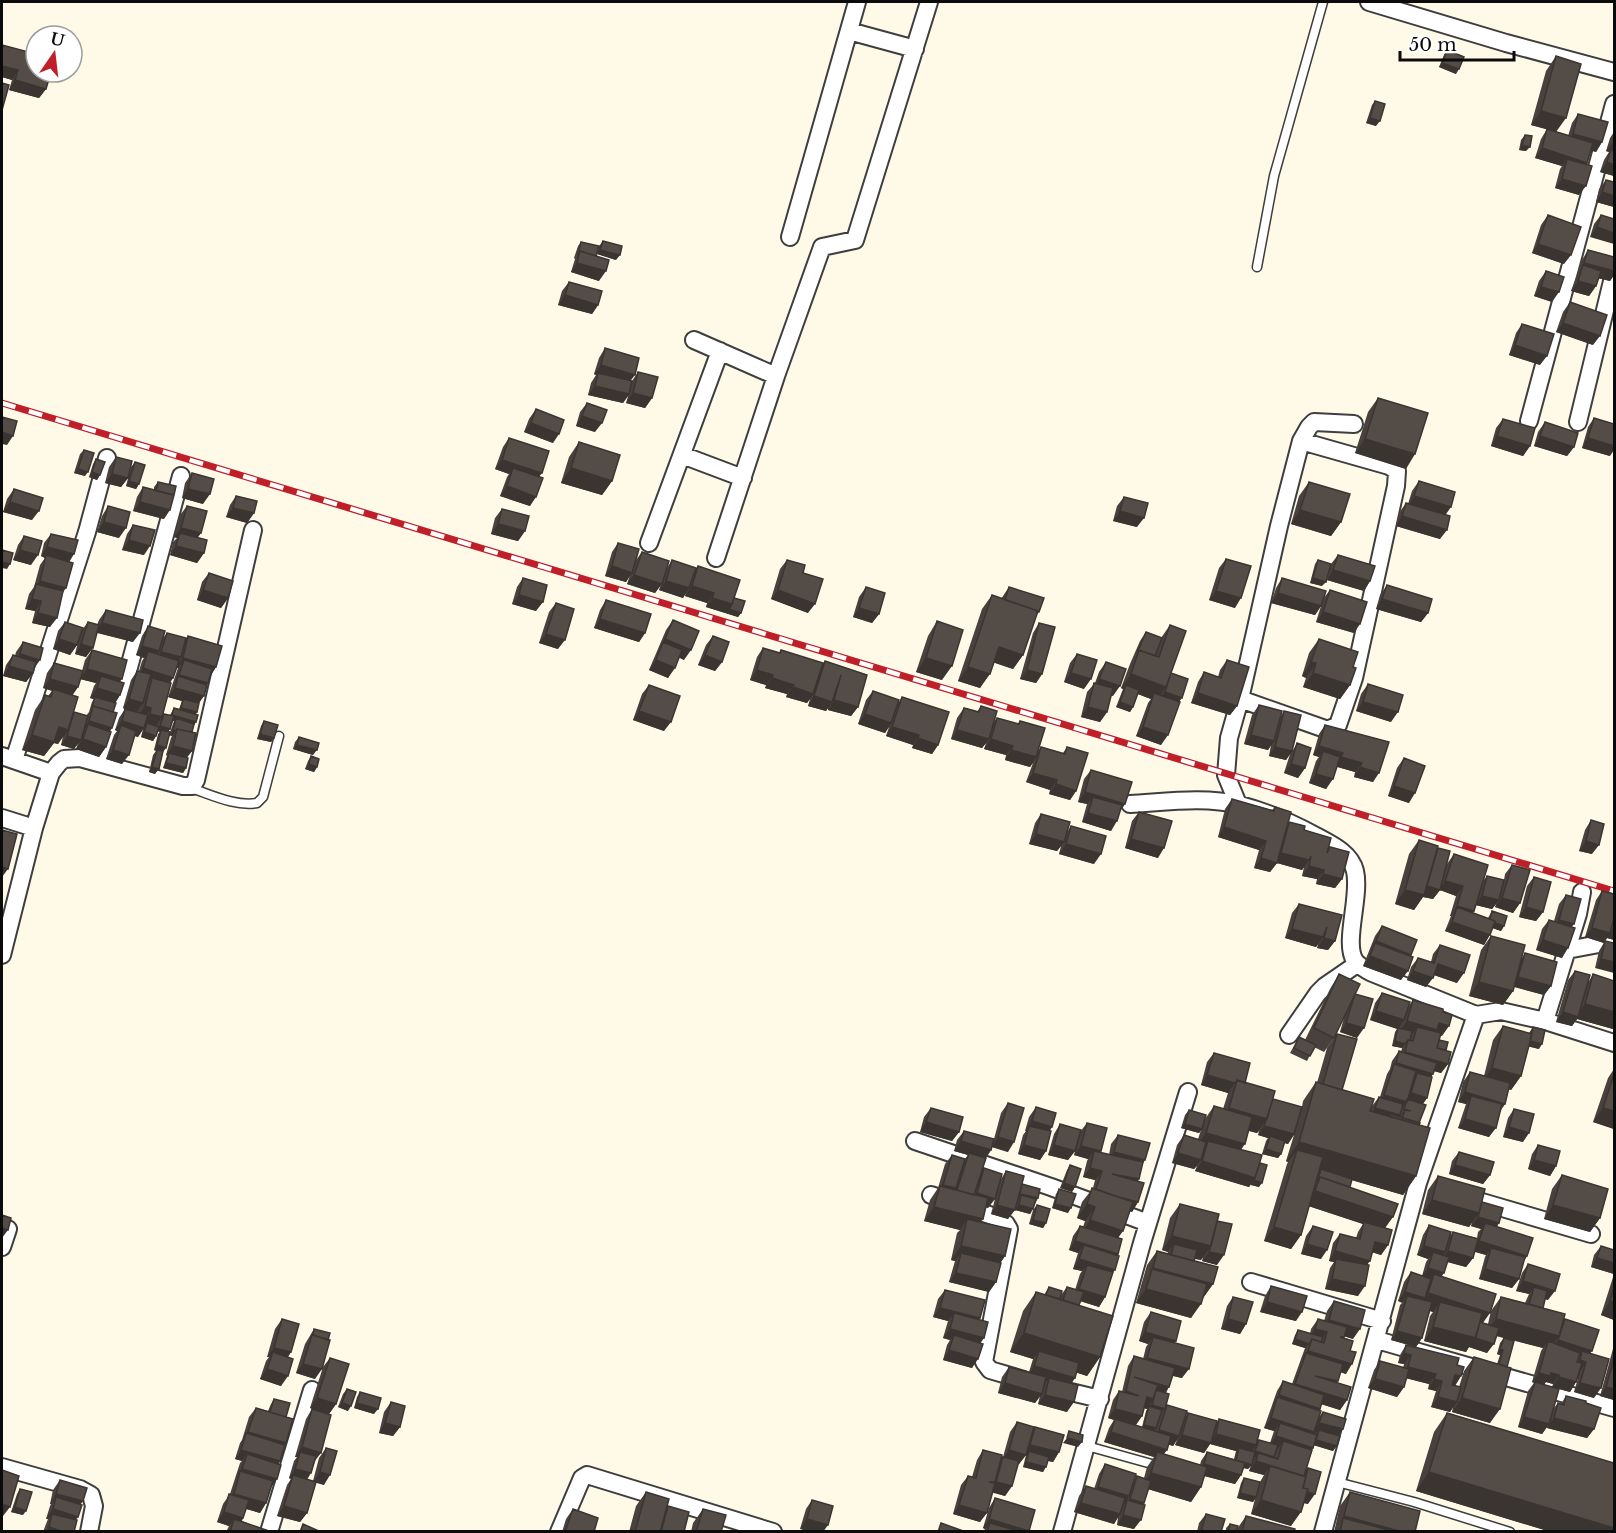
<svg xmlns="http://www.w3.org/2000/svg" width="1616" height="1533" font-family="'Libre Baskerville',serif">
	<style>
		.lines { fill: none; stroke-linecap: round; stroke-linejoin: round }
		.lane-casing { stroke: #3e3e3e; stroke-width: 11 }
		.street-casing { stroke: #3e3e3e; stroke-width: 20 }
		.lane { stroke: #fff; stroke-width: 8 }
		.street { stroke: #fff; stroke-width: 16 }
		.rail-casing { stroke: #bf1f28; stroke-width: 7 }
		.rail { stroke: #fff; stroke-width: 4.5; stroke-dasharray: 14; stroke-linecap: butt }
		.wall { fill: #48413d; fill-rule: evenodd }
		.shaded-wall { fill: #3b3532 }
		.building { fill: #544c47; stroke: #3b3532; stroke-width: 1.5 }
	</style>
	<rect width="100%" height="100%" fill="#fffae8"/>
	<g class="lines">
		<defs>
			<path id="lane" d="M1257,267l17,-91 49,-174
				M188,787c22,7 47,20 69,16l6,-6 16,-61
				M1087,1446l72,20
				M1337,1482l77,20 96,30"/>
			<path id="street" d="M1369,2l137,41 108,29
				M849,31l66,18
				M790,237l67,-235
				M694,340l82,36 46,-129 33,-7 74,-238
				M1529,421l85,-317
				M1578,422l36,-149
				M682,455l61,23
				M649,543l71,-192
				M716,558l60,-182
				M1240,699l88,31 10,-5 16,-47 42,-192 1,-15 -8,-5 -88,-25
				M2,756l49,17
				M14,760l73,-228 20,-74
				M103,763l78,-287
				M1130,804c36,-2 75,-8 110,1 27,7 52,18 76,31 15,8 35,17 39,35 6,25 -12,72 0,90 4,5 10,8 15,11l106,43 25,-4 44,10 69,22
				M1238,804l-12,-29 3,-37 11,-39 39,-173 22,-85 8,-14 5,-5 40,2
				M2,818l32,10
				M1567,950l32,-6 15,1
				M2,955l32,-127 17,-55 8,-10 5,-4 16,-1 103,28h9l4,-6 5,-22 52,-228
				M1545,1021l33,-107 4,-22
				M1289,1035l29,-42 7,-7 32,-22
				M915,1141l136,46 97,36
				M931,1195l67,23 8,6 3,5 -25,133 6,8 34,10
				M1482,1202l109,32
				M2,1247l6,-18
				M1251,1282l131,39
				M1377,1340l237,68
				M1054,1388l46,11
				M2,1467l78,22 11,6 3,11 -5,26
				M269,1532l43,-142
				M559,1532l23,-54 5,-3 186,57
				M1062,1532l80,-289 46,-151
				M1323,1532l95,-349 58,-168"/>
		</defs>
		<!-- lane casing -->
		<use href="#lane" class="lane-casing"/>
		<!-- street casing -->
		<use href="#street" class="street-casing"/>
		<!-- lane -->
		<use href="#lane" class="lane"/>
		<!-- street -->
		<use href="#street" class="street"/>
		<defs>
			<path id="rail" d="M2,403l1612,488"/>
		</defs>
		<!-- rail casing -->
		<use href="#rail" class="rail-casing"/>
		<!-- rail -->
		<use href="#rail" class="rail"/>
	</g>
	<!-- wall -->
	<path class="wall" d="M2,45l44,44 -7,9 -30,-8 3,-10 -10,-3z
		M1447,50l9,24 -17,-7 5,-12z
		M1556,56v76l12,4 4,-13 6,-9 24,28 -6,10 -5,-2 -5,15 -7,30 -24,-7 5,-19 2,-3 -27,-8 6,-19 6,-10 -16,-4 15,-54z
		M1375,101l1,25 -10,-3 6,-18z
		M1614,132v44l-14,-4 4,-12 5,-8 -3,-1 4,-13z
		M1525,135l1,16 -7,-1 2,-10z
		M1606,180l8,2v25l-18,-5 3,-13z
		M1548,215l16,49 -32,-11 9,-28z
		M1601,215l13,4 -24,18 4,-13z
		M603,241l13,19 -19,-6 2,-8z
		M581,242l15,14 3,25 -28,-9 4,-13 -1,-1 4,-12z
		M1588,250l26,7v18l-4,6 -12,-3 -2,8 -7,10 -18,-5 11,-31z
		M1546,271l6,31 -18,-6 5,-15z
		M569,282l29,23 -6,9 -34,-9 4,-14z
		M1570,302l23,43 -37,-13 7,-20z
		M1522,324l18,41 -31,-10 7,-22z
		M605,348l26,33h1l6,-9 14,26 -7,10 -19,-5 2,-7 -5,7 -35,-8 3,-12 5,-8 -2,-1 5,-16z
		M1378,398l28,71 -51,-16 13,-41z
		M587,403l8,29 -19,-6 4,-14z
		M536,409l17,34 -29,-11 5,-13z
		M1594,418l16,38 -28,-8 6,-21z
		M1503,419l27,27 -7,10 -32,-10 5,-18z
		M1545,422l29,25 -7,9 -33,-10 4,-14z
		M509,438l30,39 -9,29 -30,-10 7,-19 2,-3 -14,-5 8,-22z
		M579,442l33,39 -10,14 -41,-12 8,-26z
		M84,450l1,26 -11,-3 6,-19z
		M116,457l12,21 -7,9 -16,-4 4,-16z
		M96,459l4,16 -3,5 -8,-3 4,-13z
		M135,462l4,22 -3,5 -10,-3 5,-19z
		M192,473l11,31 -21,-6 3,-15z
		M1419,481l26,34 -5,24 -44,-13 3,-13 7,-10 2,1 4,-13z
		M158,482l6,37 -31,-8 4,-14 6,-10 11,3v-3z
		M1309,482l32,40 -10,14 -40,-12 8,-28z
		M14,489l18,31 -29,-8 4,-13z
		M236,496l18,17 -7,10 -21,-6 4,-12z
		M1124,497l13,30 -24,-6 4,-15z
		M108,506l11,32 -22,-6 5,-16z
		M187,506l14,27 -3,4 6,16 -7,10 -27,-8 3,-13 4,-4 -3,-1 6,-22z
		M502,509l23,22 -7,10 -27,-7 4,-16z
		M133,525l11,30 -22,-5 5,-16z
		M51,534l18,28 -6,31 -13,34 -18,-4 3,-12 -10,-2 4,-15 5,-7 6,-22 5,-7 -4,-2 3,-13z
		M24,536l7,29 -18,-5 5,-15z
		M618,543l18,17 6,-8 25,16 5,-8 23,11 3,-5 36,32 7,15 -3,4 -32,-10 1,-4 -22,-7 1,-3 -3,5 -24,-8 2,-6 -6,9 -28,-9 3,-9 -4,7 -21,-6 7,-24z
		M1338,555l32,26 -6,10 -37,-11 4,-16z
		M1226,559l9,49 -26,-8 10,-32z
		M787,560l16,13 5,40 -37,-14 9,-30z
		M1318,560l4,26 -12,-3 5,-19z
		M209,573l19,25 -7,10 -24,-8 5,-18z
		M523,578l13,33 -24,-7 5,-17z
		M1282,578l41,21 7,-9 24,43 -38,-11 5,-16 -6,9 -44,-12 5,-15z
		M1387,585l41,28 -7,9 -45,-13 4,-14z
		M866,587l13,27 -7,9 -19,-6 6,-20z
		M1009,587l26,31 -12,37 -10,14 -20,-7 -13,26 -22,-7 24,-72 10,-14 9,4z
		M606,600l39,33 -6,9 -45,-14 6,-18z
		M556,603l2,46 -19,-6 10,-31z
		M106,610l27,32 -36,-9 -11,24 -11,-3 3,-12 -1,3 -7,10 -17,-6 5,-18 7,-9 17,8 6,-8 9,3 2,-5z
		M673,620l11,40 -5,-3 -11,21 -19,-8 17,-40z
		M937,621l5,59 -26,-8 12,-36z
		M1039,623l3,51 -6,9 -16,-4 13,-46z
		M1170,625l1,48 8,29 -18,43 -25,-9 12,-33 3,-4 -13,-5 -5,13 -3,5 -14,-5 7,-18 -2,-1 9,-24 10,-23 6,-9 15,6z
		M148,626l15,12 4,-5 18,8 3,-5 28,31 -6,9 -2,7 -9,20 -2,9 -1,2v8l-2,3 -2,7v19l-5,6 -1,11 -3,5 -20,-5 4,-12 -1,-1 5,-17 1,-2 -3,-1 5,-14h-2l-17,53 -6,-2 4,-17 3,-4 -2,-1 4,-16 2,-2 -2,-1 -2,5 -3,5 -12,-4 2,-8 -5,8 -3,-1 -13,28 -16,-5 8,-24 3,-4 -2,-1 4,-12 6,-9 -2,-1 8,-28 6,-9h2l3,-10 2,-3 -8,-3 6,-19zM176,668h2l-10,29 14,4 -3,8 -5,-1 -4,7 -8,1 8,-33 3,-5z
		M713,636l9,26 -7,9 -17,-6 8,-20z
		M1319,639l34,28 -3,18 -10,14 -37,-12 3,-9 -4,-2 7,-23z
		M23,642l10,31 -7,9 -23,-6 3,-11 7,-10 2,1 1,-4z
		M763,648l16,5 2,-3 41,15 3,-4 33,46 -7,9 -23,-6v-2l-2,3 -18,-5 2,-7 -3,4 -21,-6 1,-3 -22,-6 1,-3 -16,-5 7,-23z
		M92,650l28,32v13l-5,8 -2,9 -1,16 -2,3 -4,16 -7,10 -23,-8 2,-6 -4,6 -13,-4 2,-9 -5,8 -4,-1 -10,13 -22,-6 13,-40 10,-15 3,1 4,-5 -9,-3 4,-15 7,-10 28,8 3,-11zM80,679l16,4 -2,3 -4,12 4,1 -2,3 -3,10 -3,4 -12,-4 -2,3v-20l6,-8z
		M1077,654l7,35 -20,-7 6,-19z
		M1227,660l10,46 -7,9 -39,-12 7,-21 6,-10 14,5 2,-7z
		M1106,662l7,34 -2,-1 -4,17 -7,10 -19,-5 6,-25 8,-9 4,-11z
		M1368,684l23,38 -35,-11 5,-17z
		M649,685l15,46 -31,-11 9,-26z
		M873,691l26,11 3,-5 36,48 -6,9 -20,-6 1,-3 -27,-9 3,-9 -4,6 -27,-9 8,-24z
		M1259,705l22,11 3,-5 9,39 4,-7 8,25 -7,10 -14,-5 6,-19 -4,6 -17,-4 2,-11 -3,5 -24,-6 8,-29z
		M981,706l12,17 4,-5 21,6 2,-3 18,30 3,-4 22,6 4,-6 9,44 -6,9 -21,-6 1,-4 -24,-8 7,-19 -3,4 -25,-7 1,-5 -22,-6 2,-6 -4,5 -31,-9 6,-21 7,-10 13,4z
		M264,721l10,17 -3,4 -14,-3 4,-13z
		M1325,725l64,17 -16,40 -19,-5 1,-5 -18,-5 -11,22 -17,-6 7,-22 3,-4 -6,-2 6,-21z
		M299,737l14,18 -20,-6 2,-7z
		M311,756l6,11 -3,5 -9,-3 3,-8z
		M1404,758l5,45 -21,-7 9,-28z
		M1091,770l34,34 -5,7 -9,20 -29,-9 5,-18 -9,-2 6,-23z
		M1232,799l40,11 3,-3 12,18 2,-3 15,8 24,20 14,29 -7,9 -19,-4 1,-5 -15,-3 2,-9 -2,3 -25,-7 -7,9 -16,-4 5,-18 -41,-13 7,-28z
		M1139,812l19,46 -33,-10 7,-27z
		M1041,814l26,18 4,-6 23,38 -35,-10 2,-8 -4,5 -28,-7 6,-21z
		M1591,820l1,34 -13,-3 6,-21z
		M1419,840l28,24 7,-10 29,27 4,-5 17,4 1,-6 7,-9 8,38 -7,10 -18,-6 1,-3 -4,5 -16,-4 -3,8 15,5 4,-7 12,15 -3,5 -8,-3 -9,17 -39,-14 6,-15h-1l6,-20 -16,-6 -7,9 -10,-2 -9,13 -19,-6 14,-50z
		M1534,877l9,35 -7,9 -17,-4 8,-31z
		M1602,891l12,3v46l-7,-2 -3,5 -19,-6 11,-37z
		M1566,895l6,32 -10,31 -26,-8 6,-21 7,-9 5,1 5,-17z
		M1299,904l36,37 -7,9 -11,-2 1,-4 -2,3 -31,-9 7,-25z
		M1382,926l28,30 -9,24 -38,-14 12,-30z
		M1491,936l31,22 3,-5 26,33 -7,9 -30,-8 -1,4 -10,14 -34,-9 12,-46z
		M1605,941l9,2 -19,25 4,-17z
		M1440,945l17,38 -23,-8 -8,12 -19,-7 4,-13 7,-9 13,4 2,-8z
		M1575,971l14,10 4,-7 20,55 -36,-10 -5,7 -16,-4 12,-42z
		M1339,974l15,22 1,-2 2,44 -17,-6 5,-18 -11,24 -10,14 -10,-5 -7,14 -17,-8 9,-16 6,3 25,-51z
		M1382,993l26,14 5,-7 30,12 -1,24 -1,-1 -2,5 7,10 2,14 -7,9 -7,-2 -3,6 -4,21 -4,6 -4,19 -3,53 -13,19 -51,-15 -2,7 35,41 3,17 -7,10 -9,-3 -5,13 -9,31 -33,-7 5,-21 4,-6 -5,-1 4,-18 7,-9 16,4 2,-6 5,-8 -54,-18 -8,29 -10,14 -27,-8 23,-77 1,-2 -2,-1 8,-26 -6,9 -4,-1 -3,11 -3,4 -16,-4 4,-13 2,-3 -10,-3 1,-4 -2,2 -8,-2 -8,19 19,13 -1,24 -8,-2v-1l-2,3 -54,-16 2,-5 -3,3 -22,-6 5,-18 7,-10 14,4 3,-9 -2,3 -18,-5 4,-13 4,-5 16,9 9,-13 9,3 5,-16 -27,-8 6,-23 7,-9 31,30 28,16 29,8 1,-6 13,-19 1,1 10,-35 10,-14 5,56 30,16 7,-9h1l7,-23 3,-5 2,-8 7,-10 2,1 1,-4 -10,-2 3,-14 2,-3 -27,-9 5,-17z
		M1503,1026l26,7 4,-6 6,22 -11,-3 -7,30 -10,14 -2,-1 -4,15 -4,6 -12,27 -31,-9 8,-24 -8,-2 5,-20 7,-10 14,4 9,-36z
		M1614,1069v60l-21,-7 15,-44z
		M1008,1103v49l-16,-5 -1,3 -5,8 -5,15 3,-5 17,11 5,-8 15,15 17,12 -8,16 -15,-4 3,-11 -10,20 -17,-5 5,-19 -8,13 -2,-1 -5,15 24,34 -5,7 -4,19 -7,10 -40,-10 6,-21 -4,-1 6,-27 3,-3 -36,-9 6,-21 8,-12 7,-24 7,-9 12,5 4,-5 -14,-4 3,-11 7,-9 30,8 7,-26z
		M1036,1107l14,24 -4,20 -6,9 -22,-6 5,-19 3,-4h-1l4,-14z
		M931,1108l28,24 -7,9 -32,-9 4,-15z
		M1514,1109l9,33 -20,-5 5,-19z
		M1087,1123l13,30 9,2 2,-11 7,-9 24,30 -3,14 -1,2v21l-6,10 -2,-1 -12,27 -1,17 -12,42 -6,10 -18,-6 -2,4 21,52 -13,19 -11,-4 -1,6 -4,6 -4,28 -29,-8 2,-8 -5,7 -37,-10 4,-16 7,-10 20,5 4,-13 -23,-7 13,-41 13,-19 8,3 5,-8 12,8 6,-8 8,3 5,-16 2,-3 -9,-2 5,-16 -9,-3 4,-14 7,-10 3,1 2,-6 -8,-3 5,-16 11,-14 2,-8 -12,-3 4,-16 1,-2 -14,-4 5,-20 -4,16 -7,9 -20,-5 6,-21 6,-10 20,8z
		M1538,1145l18,21 -6,10 -22,-7 4,-15z
		M1459,1152l31,23 -7,9 -34,-10 3,-13z
		M1070,1165l5,22 -3,5 -12,-4 7,-18z
		M1562,1175l38,43 -10,14 -46,-13 8,-30z
		M1438,1176l44,27 17,20 -2,3 30,30 -3,5 -5,18 -7,9 -33,-9 6,-22 1,-2 -11,-3 -2,6 -7,9 -19,-5 -5,14 41,47 5,1 3,-13 10,-14 24,6 4,-9 -13,-3 6,-18 6,-9 20,36 -3,-1 -2,9 20,13 27,32 4,45 -20,-6 4,-14 -2,4 -6,10 -11,-3 -6,20 5,-6 3,1 5,-8 20,7 8,26 -7,9 -40,-10v-1l-5,7 -24,-7 10,-36 6,-8 -2,-1 9,-31 2,-3 -47,-12 -9,17 -18,-6 -3,5 -42,-11 6,-25 3,-4 -3,-1 -8,27 -6,9 -25,-7 9,-35 2,-2 -4,-2 6,-19 7,-10 11,4 4,-14 2,-3 -11,-4 6,-20 6,-10 21,11 3,-4 24,6 1,-6 3,-3 -10,-3 1,-4 -3,5 -47,-13 6,-24zM1546,1382l7,2 -1,3 -8,-2z
		M1059,1189l9,24 -16,-5 4,-14z
		M1180,1204l37,17v44l-15,-4 1,-4 -2,3 -6,-1 -1,2 19,23 -10,14 -12,20 -55,-15 11,-38 10,-14 10,3 1,-2 -6,-2 8,-32z
		M1037,1205l9,18 -3,5 -14,-4 4,-14z
		M1313,1226l8,33 -20,-5 5,-18z
		M1601,1246l13,4v70l-13,-5 13,-41 -23,-7 3,-12z
		M1271,1286l25,35 -36,-9 5,-16z
		M945,1290l34,30 1,23 -8,25 -29,-8 4,-15 3,-5 -7,-2 5,-17 -15,-4 5,-18z
		M1233,1297l13,27 -6,10 -19,-5 6,-23z
		M1334,1301l19,38 -8,-3 -1,2 6,13 -4,23 -5,-2 -4,11 10,17 -7,10 -19,-6 -2,6v7l4,-5 20,17 -4,7 -6,15 -19,-6 -9,27 3,-4v36l-4,-1 -13,23 -40,-12 4,-15 -2,3 -16,-4 4,-15 3,-5 16,4 4,-7 -15,-4 2,-6 -3,4 -5,-1 -2,7 -6,9 -31,-8 -3,11 -10,15 -43,-13 -14,40 -17,-4 1,-8 -4,7 -40,-12 5,-16 7,-10 8,3 5,-15 6,-10 29,17 3,-5 7,2 3,-11 7,-10 -50,-15 5,-14 5,-8 -6,-2 5,-18 6,-9 3,1 6,-26 6,-10 9,3 3,-12 2,-3 -9,-3 5,-19 7,-10 25,29 -2,2 8,35 -9,-2 -7,17v14l19,11 3,-5 28,11 3,-5 38,23 13,1 4,-12 -10,-3 13,-37 6,-10 9,3 13,-36 -13,-4 3,-9 3,-5 12,4 1,-5 7,-10 6,2 3,-10zM1150,1404l-4,7 -4,16 -6,-2 6,-9 2,-8 3,1zM1177,1440l-2,5 29,8 6,-9 26,7 -2,8 -27,-7 -6,9 -1,4 -37,-11 4,-4 1,-6 5,2z
		M282,1319l9,33 -3,5 -7,29 -21,-7 6,-18 3,-4h-2l8,-28z
		M314,1329l1,50 -19,-6 9,-29z
		M1504,1338l10,3 -24,82 -38,-11 1,-5 -3,5 -19,-5 5,-16 -8,-2 1,-5 -23,-6 -2,9 -7,10 -29,-9 6,-18 6,-9 23,7 1,-4 -6,-1 2,-8 6,-10 51,20 4,11 -6,9 4,2 5,-16 10,-14 23,7 3,-9 -3,-1 3,-11z
		M1614,1345v55l-14,-4z
		M330,1358l6,46 -7,10 -19,-6 13,-41z
		M347,1389l1,22 -10,-4 5,-13z
		M360,1392l14,22 -20,-6 3,-11z
		M274,1399l12,18 -1,28 -19,58 -6,10 -14,-4 -4,12 27,11h-43l3,-6 -12,-4 6,-18 7,-10 10,-31 2,-2 -7,-2 5,-16 2,-3 7,-23 7,-9 12,3 3,-7z
		M391,1402l9,25 -7,9 -14,-3 5,-21z
		M312,1409l2,53 -7,17 6,2 6,-23 7,-10 -2,37 -8,-3 -9,31 -7,9 -23,-6 10,-31 4,-6 -2,-1 5,-17 3,-4h-2l11,-38z
		M1447,1413l167,119h-63l-135,-41 18,-59z
		M1017,1422l16,8 2,-3 24,25 -6,10 -5,-1 -5,11 -20,-5 3,-12 -7,9h-1l-6,22 -7,10 -12,-4 -13,30 -27,-8 8,-29 7,-9 4,1 5,-17 6,-10 18,10 2,-3 7,-25z
		M60,1480l21,24 -5,16 -2,12h-31l3,-8 2,-5h-2l4,-13 1,-2h-1l3,-14z
		M20,1489l3,26 -12,-3 6,-18z
		M646,1492l20,17 2,-3 16,26h-55l7,-26z
		M1350,1492l65,40h-81l6,-26z
		M995,1498l33,34h-45l2,-3 -2,-1 6,-20z
		M812,1500l21,6 -33,23 6,-20z
		M573,1509l21,23h-32l4,-13z
		M703,1509l18,23h-30l2,-9z
		M1206,1514l15,18h-24l2,-9z
		M1246,1516l48,16h-68v-4l4,-4 7,5z"/>
	<!-- shaded-wall -->
	<path class="shaded-wall" d="M1442,63l17,6 -3,5 -17,-7z
		M2,66l16,4 -6,10 -10,-3z
		M15,80l31,9 -7,9 -30,-8z
		M1541,111l25,7 -10,14 -25,-7z
		M1370,118l10,3 -4,5 -10,-3z
		M1573,134l29,8 -6,10 -30,-8z
		M1613,142h1v12l-3,-4 -2,2 -3,-1z
		M1522,145l8,2 -4,4 -7,-1z
		M1542,148l45,15 -7,9 -13,-13 -5,7 -27,-8z
		M1607,162l7,3v11l-14,-4z
		M1562,179l24,7 -7,9 -24,-7z
		M1602,192l12,4v11l-18,-5z
		M1597,227l17,6v11l-24,-7z
		M1538,244l33,11 -7,9 -32,-11z
		M600,250l20,5 -4,5 -19,-6z
		M577,263l29,8 -7,10 -28,-9z
		M1584,263l30,8v4l-4,6 -30,-7 2,-8z
		M1578,281l18,5 -7,10 -18,-5z
		M1541,287l18,5 -7,10 -18,-6z
		M565,295l33,10 -6,9 -34,-9z
		M1563,323l37,13 -7,9 -37,-13z
		M1515,345l32,11 -7,9 -31,-10z
		M601,365l34,10 -7,9 -30,-11 -2,2 -2,-1z
		M595,386l34,8 -6,9 -35,-8z
		M633,393l19,5 -7,10 -19,-5z
		M582,416l20,7 -7,9 -19,-6z
		M531,423l28,11 -6,9 -29,-11z
		M2,432l11,4 -6,9 -5,-1z
		M1497,436l33,10 -7,10 -32,-10z
		M1540,436l34,11 -7,9 -33,-10z
		M1588,438l26,8v4l-4,6 -28,-8z
		M1365,439l50,15 -9,15 -51,-16z
		M502,460l40,13 -7,9 -22,-14 -4,6 -14,-5z
		M571,468l41,13 -10,14 -41,-12z
		M78,469l10,3 -3,4 -11,-3z
		M92,472l8,3 -3,5 -8,-3z
		M112,474l16,4 -7,9 -16,-4z
		M129,481l10,3 -3,5 -10,-3z
		M507,486l29,11 -6,9 -30,-10z
		M188,489l22,5 -7,10 -21,-6z
		M1414,496l37,11 -7,10 -36,-11z
		M10,502l29,9 -7,9 -29,-8z
		M140,502l30,8 -6,9 -31,-8z
		M233,508l21,5 -7,10 -21,-6z
		M1300,510l41,12 -10,14 -40,-12z
		M1120,511l24,7 -7,9 -24,-6z
		M1402,516l45,14 -7,9 -44,-13z
		M104,522l22,6 -7,10 -22,-6z
		M498,524l27,7 -7,10 -27,-7z
		M181,528l20,5 -7,9 -14,-9 -3,5 -3,-1z
		M129,540l21,6 -6,9 -22,-5z
		M176,546l28,7 -7,10 -27,-8z
		M47,547l27,7 -6,10 -22,-9 -1,3 -4,-2z
		M20,550l18,5 -7,10 -18,-5z
		M2,562l8,2 -3,5 -5,-1z
		M612,566l20,7 -6,9 -21,-6z
		M1333,570l37,11 -6,10 -37,-11z
		M634,575l28,9 -7,9 -28,-9z
		M1313,578l13,4 -4,4 -12,-3z
		M40,581l26,7 -7,10 -24,-11z
		M666,581l23,7 -6,10 -24,-8z
		M692,586l22,7 -7,10 -22,-7z
		M203,590l25,8 -7,10 -24,-8z
		M778,590l37,14 -7,9 -37,-14z
		M1216,591l25,7 -6,10 -26,-8z
		M1278,593l43,13 -6,9 -44,-12z
		M519,595l24,7 -7,9 -24,-7z
		M712,598l20,6 9,9 -3,4 -32,-10z
		M32,599l9,2 -6,10 -10,-2z
		M1382,599l46,14 -7,9 -45,-13z
		M859,608l20,6 -7,9 -19,-6z
		M1323,612l37,12 -6,9 -38,-11z
		M38,613l19,5 -7,9 -18,-4z
		M600,619l45,14 -6,9 -45,-14z
		M102,623l38,10 -7,9 -38,-10z
		M546,634l19,6 -7,9 -19,-6z
		M59,639l18,6 -7,10 -17,-6z
		M665,639l26,11 -7,10 -24,-11 3,-7 -5,6z
		M81,644l12,4 -7,9 -11,-3z
		M142,646l17,5 -6,9 -5,-9 -4,7 -8,-3z
		M999,647l24,8 -10,14 -24,-8z
		M161,652l20,5 -7,10 -19,-5z
		M20,654l20,6 -7,10 -20,-6z
		M705,655l17,7 -7,9 -17,-6z
		M183,658l33,9 -6,10 -26,-17 -6,8h-2z
		M926,658l26,8 -10,14 -26,-8z
		M656,660l19,8 -7,10 -19,-8z
		M1311,662l5,1 -10,15 -4,-2z
		M9,666l24,7 -7,9 -23,-6z
		M968,667l22,7 -10,14 -22,-7z
		M143,668l30,10 -7,9 -14,-9 -2,4 -14,-4z
		M87,669l35,10 -7,9 -14,-12 -5,7 -16,-4z
		M757,670l16,5 -7,10 -16,-5z
		M1027,670l15,4 -6,9 -16,-4z
		M1071,673l20,6 -7,10 -20,-7z
		M1313,673l37,12 -10,14 -37,-12z
		M1131,674l35,13 -10,14 -2,-8 -3,6 -27,-10 2,-4 -3,4 -2,-1z
		M179,675l29,8 -7,10 -23,-17 -5,8z
		M772,678l22,7 -7,9 -22,-6z
		M50,679l28,8 -6,9 -29,-8z
		M1099,679l21,7 -7,10 -20,-8z
		M793,687l20,7 -6,9 -21,-6z
		M97,688l23,7 -6,10 -24,-7z
		M175,688l29,8 -7,10 -14,-7 -1,2 -14,-4z
		M1165,692l17,6 -7,9 -17,-6z
		M1198,693l39,13 -7,9 -39,-12z
		M814,696l18,6 -6,9 -18,-5z
		M129,699l14,4 -7,9 -13,-4z
		M834,700l24,7 -7,9 -23,-6z
		M1120,702l13,5 -3,5 -14,-5z
		M1363,702l35,10 -7,10 -35,-11z
		M145,706l6,2 -6,10 -7,-2z
		M1088,707l19,5 -7,10 -19,-5z
		M181,708l16,4 -3,5 -16,-5z
		M639,711l32,11 -7,9 -31,-11z
		M150,714l12,3 -7,10 -12,-3z
		M865,714l26,9 -6,10 -27,-9z
		M172,715l24,7 -3,5 -17,-9 -2,3 -6,-1z
		M89,721l23,7 -6,9 -18,-13 -5,7 -1,-1z
		M122,721l22,7 -6,9 -19,-6 2,-6 -4,6 -2,-1z
		M160,726l10,3 -3,4 -6,-3 -1,2 -3,-1z
		M59,727l9,3 -10,14 -4,-1 -10,13 -22,-6 10,-15z
		M892,727l27,8 -6,10 -27,-9z
		M1143,727l25,8 -7,10 -25,-9z
		M957,730l32,9 -7,9 -31,-9z
		M173,731h2l-3,5 -3,-1z
		M144,732l12,4 -3,5 -12,-4z
		M260,734l14,4 -3,4 -14,-3z
		M1251,735l23,6 -6,9 -24,-6z
		M67,736l14,4 -7,9 -13,-4z
		M918,738l20,7 -6,9 -20,-6z
		M83,739l23,8 -7,10 -23,-8z
		M991,739l22,7 -7,9 -22,-6z
		M157,745l9,3 -3,4 -9,-2z
		M297,745l20,5 -4,5 -20,-6z
		M173,746l19,5 -7,9 -16,-7 -3,2z
		M1319,746l24,7 -7,9 -13,-11 -4,6 -6,-2z
		M1275,747l17,4 -6,9 -17,-4z
		M113,750l16,5 -7,9 -16,-5z
		M1011,750l25,7 -6,10 -25,-7z
		M1341,757l21,6 -7,9 -20,-6z
		M166,763l20,5 -3,5 -20,-5z
		M309,764l8,3 -3,5 -9,-3z
		M1291,764l14,4 -7,10 -14,-5z
		M152,767l7,2 -4,5 -6,-2z
		M1360,767l19,6 -6,9 -19,-5z
		M1033,773l24,7 -7,10 -24,-8z
		M1316,774l17,5 -7,10 -17,-6z
		M1056,784l20,7 -6,9 -21,-6z
		M1394,786l21,7 -6,10 -21,-7z
		M1085,792l40,12 -6,9 -26,-16 -6,7 -9,-2z
		M1088,813l29,8 -6,10 -29,-9z
		M1224,827l42,14 -7,9 -41,-13z
		M1036,834l28,8 -7,9 -28,-7z
		M1131,839l33,9 -6,10 -33,-10z
		M1586,841l13,4 -7,9 -13,-3z
		M1066,844l35,10 -7,10 -35,-10z
		M1281,853l28,7 -7,10 -25,-7 -7,9 -16,-4 7,-10 14,4z
		M1309,866l15,4 -7,9 -15,-3z
		M2,867l6,2 -6,8z
		M1323,874l19,5 -7,9 -19,-4z
		M1445,881l18,5 -7,10 -16,-6 -7,9 -10,-2 -9,13 -19,-6 10,-14 21,-4 13,4z
		M1482,896l17,4 -7,9 -17,-4z
		M1502,898l18,5 -7,10 -18,-6z
		M1457,906l17,5 -7,10 -10,-14 -6,9h-1z
		M1526,907l17,5 -7,9 -17,-4z
		M1559,920l15,4 -7,9 -15,-4z
		M1489,921l15,5 -3,5 -15,-5z
		M1452,922l38,13 -6,10 -39,-14z
		M1592,928l18,5 3,-4h1v11l-7,-2 -3,5 -19,-6z
		M1292,929l31,8 -7,10 -31,-9z
		M1324,938l11,3 -7,9 -11,-2z
		M1543,940l25,8 -6,10 -26,-8z
		M1376,941l35,14 -7,10 -29,-22 -6,8z
		M1370,956l38,15 -7,9 -38,-14z
		M1601,959l13,3v11l-19,-5z
		M1438,964l26,9 -7,10 -26,-9z
		M1413,971l20,7 -7,9 -19,-7z
		M1518,977l33,9 -7,9 -32,-9z
		M1479,982l34,9 -10,14 -34,-9z
		M1585,1004l29,8v15l-1,2 -36,-10 -5,7 -16,-4 7,-10 13,4z
		M1376,1011l28,9 -6,9 -28,-9z
		M1407,1021l32,2 10,3 -7,10 -25,-9 -5,7 -12,-3z
		M1346,1023l18,5 -7,10 -17,-6z
		M1395,1041l10,3 -3,4 -10,-2z
		M1529,1041l13,3 -3,5 -13,-3z
		M1405,1052l43,12 -7,9 -43,-12z
		M1396,1063l37,11 -6,9 -10,-10 -5,6 -19,-12z
		M1492,1068l29,8 -10,14 -29,-8z
		M1207,1075l28,8 -7,10 -27,-8z
		M1465,1092l40,12 -7,9 -27,-17 -5,8 -8,-2z
		M1411,1093l16,5 -7,9 -14,-5 -6,9 -22,-6 6,-10 23,4z
		M1229,1108l38,11 -10,14 -38,-10z
		M1375,1108l25,7 -6,9 -4,-10 -6,8 -15,-4z
		M1603,1108l11,3v18l-21,-7z
		M1465,1119l31,9 -7,9 -31,-9z
		M1032,1121l20,6 -6,10 -17,-11 -4,5z
		M926,1122l33,10 -7,9 -32,-9z
		M1185,1124l17,5 -3,4 -18,-5z
		M1264,1126l30,8 -6,10 -19,-6 1,-2 -2,2 -10,-3z
		M1509,1127l20,6 -6,9 -20,-5z
		M1206,1133l39,11 -10,14 -27,-17 -6,8 -6,-2z
		M998,1137l16,5 -6,10 -16,-5z
		M961,1141l30,9 -6,9 -16,-6 -1,2 -14,-4z
		M1299,1142l117,34 -13,19 -83,-24 -23,-21 -9,12 -2,-1z
		M1024,1145l22,6 -6,9 -22,-6z
		M1054,1145l21,6 -7,9 -20,-5z
		M1081,1146l20,5 -7,9v-9l-6,8 -14,-4z
		M1266,1149l15,5 -3,4 -16,-4z
		M1114,1152l31,8 -6,10 -32,-9z
		M1178,1153l23,7 -7,9 -22,-6z
		M1534,1160l22,6 -6,10 -22,-7z
		M1202,1161l53,17 -6,9 -54,-16z
		M1455,1165l35,10 -7,9 -34,-10z
		M1090,1168l12,3 -7,9 -12,-3z
		M1112,1174l27,5 -7,9z
		M1254,1180l8,3 -3,4 -8,-2z
		M1064,1183l11,4 -3,5 -12,-4z
		M943,1185l13,3 -7,10 -11,-6z
		M1096,1190l42,12 -6,10 -43,-12z
		M1315,1191l78,26 -10,14 -19,-9 -1,2 -58,-19z
		M977,1193l18,6 -7,9 -18,-5z
		M1020,1194l18,4 -4,5 -13,-8 -3,4h-2z
		M1432,1200l47,13 -10,14 -47,-13z
		M1055,1204l16,4 -3,5 -16,-5z
		M1087,1204l8,3 -10,14 -8,-3z
		M997,1205l18,5 -7,9 -17,-5z
		M1019,1205l14,4 -3,5 -15,-4z
		M1553,1205l47,13 -10,14 -46,-13z
		M934,1207l49,12 -10,14 -6,-14 -7,11 -36,-9z
		M1478,1217l21,6 -6,10 -8,-10 -4,6 -10,-3z
		M1033,1220l13,3 -3,5 -14,-4z
		M1090,1220l33,11 -10,14 -32,-11z
		M1274,1227l27,8 -10,14 -27,-8z
		M2,1228l6,2 -6,8z
		M1172,1236l39,10 -10,14 -30,-7 3,-9 -6,8 -6,-2z
		M1075,1241l43,13 -7,9 -27,-18 -6,8 -9,-3z
		M1479,1241l48,15 -7,10 -29,-18 -5,7 -13,-4z
		M1375,1242l13,3 -7,10 -13,-4z
		M1307,1244l20,6 -6,9 -20,-5z
		M961,1246l44,10 -10,15 -34,-18 -6,8 -4,-1z
		M1424,1246l21,6 -7,10 -5,-10 -5,7 -11,-4z
		M1335,1251l35,10 -7,9 -27,-11 -2,3 -5,-1z
		M1448,1251l25,7 -7,9 -25,-7z
		M1209,1252l15,3 -7,10 -15,-4z
		M1597,1258l17,5v11l-23,-7z
		M1079,1259l36,11 -7,9 -21,-14 -5,6 -9,-2z
		M1153,1268l60,16 -10,14 -56,-15z
		M1428,1268l16,5 -7,9 -3,-8 -4,6 -9,-2z
		M1485,1269l34,10 -7,9 -33,-9z
		M956,1273l40,9 -7,10 -40,-10z
		M1332,1279l33,7 -7,10 -33,-7z
		M1523,1281l32,10 -7,9 -16,-5 2,-8 -5,7 -13,-3z
		M1079,1289l26,8 -6,10 -26,-8z
		M1146,1289l55,15 -10,14 -55,-15z
		M1405,1292l20,6 3,-5 62,20 -10,14 -40,-25 -7,10 -28,-9 2,-7 -5,6 -4,-1z
		M1610,1301l4,1v18l-13,-5z
		M1267,1302l35,10 -6,9 -36,-9z
		M940,1308l40,10 -6,10 -20,-15 -6,8 -15,-4z
		M1228,1319l18,5 -6,10 -19,-5z
		M1496,1319l63,17 -10,14 -1,-9 -5,7 -57,-15z
		M1329,1320l31,9 -7,10 -31,-9z
		M1433,1327l43,11 18,6 -7,9 -18,-6 -3,5 -42,-11z
		M950,1329l34,9 -7,10 -23,-13 -4,5 -7,-2z
		M1315,1329l12,3 -7,9 -11,-3z
		M1397,1331l25,7 -6,9 -25,-7z
		M1145,1332l31,9 -7,9 -16,-13 -5,7 -9,-3z
		M1024,1333l76,24 -13,19 -51,-16 3,-9 -6,8 -23,-7z
		M1295,1339l14,5 -4,4 -13,-4z
		M1558,1340l34,11 -7,9 -3,-9 -4,7 -27,-8z
		M274,1348l17,4 -7,10 -11,-10 -4,5h-2z
		M1500,1349l3,1 -3,5 -3,-1z
		M949,1350l29,9 -6,9 -29,-8z
		M1308,1351l44,13 -6,10 -42,-13 2,-8 -4,7z
		M1404,1353l7,2 -7,9 -6,-1z
		M1147,1358l42,11 -7,9 -41,-10z
		M1580,1360l6,2 -6,9 -7,-2z
		M303,1364l19,5 -7,10 -19,-6z
		M1034,1366l41,12 -7,9 -19,-9 -2,3 -19,-6z
		M1408,1367l28,7 -7,10 -28,-7z
		M267,1369l21,7 -7,10 -21,-7z
		M1539,1373h12l8,2 -6,9 -7,-2 -3,3 -11,-3z
		M1455,1375l6,1 -6,10 -7,-2z
		M1134,1377l35,10 -6,10z
		M1559,1377l17,5 -6,10 -18,-5z
		M1375,1379l29,8 -7,10 -29,-9z
		M1434,1379l8,2 -6,10 -8,-2z
		M1005,1383l37,11 -7,9 -37,-10z
		M1580,1383l21,5 -7,10 -20,-6z
		M1295,1384l52,16 -7,10 -51,-16z
		M1606,1387l8,2v11l-14,-4z
		M1045,1395l29,7 -7,10 -29,-8z
		M1279,1395l41,14 -7,9 -36,-21 -5,7z
		M1147,1397l6,2 -6,10 -7,-2z
		M1438,1397l19,5 -7,10 -19,-5z
		M317,1398l19,6 -7,10 -19,-6z
		M1462,1398l38,11 -10,14 -38,-11z
		M342,1403l9,3 -3,5 -10,-4z
		M357,1403l21,6 -4,5 -20,-6z
		M1152,1405l12,4 -3,4 -12,-3z
		M1115,1409l27,7 -7,10 -27,-8z
		M1524,1417l25,7 -7,10 -24,-7z
		M1271,1418l42,13 6,-8 24,6 -7,10 -17,-9 -2,3 -3,-1 -7,9 -27,-18 -6,8 -10,-3z
		M1554,1418l40,11 -7,9 -40,-10z
		M385,1423l15,4 -7,9 -14,-3z
		M1144,1425l12,3 -3,5 -12,-4z
		M1159,1430l20,6 -6,10 -20,-6z
		M248,1432l38,11 -7,10 -33,-18z
		M1111,1432l56,18 -7,9 -3,-7 -3,5 -50,-15z
		M1216,1434l40,11 -6,10 -11,-7 -3,3 -26,-7 -6,9 -29,-8 7,-10 28,8z
		M1276,1436l37,12 -7,10 -23,-17 -5,8 -9,-3z
		M1067,1438l15,4 -4,5 -15,-4z
		M1316,1440l21,6 -4,5 -20,-6z
		M1030,1445l29,7 -6,10 -25,-6 1,-5 -10,13 -17,-4 7,-10 15,4z
		M302,1447l19,6 -7,9 -14,-10 -3,5h-2z
		M241,1450l39,11 -6,10 -27,-17 -5,7 -7,-2z
		M1255,1451l19,6 -3,5 -13,-9 -2,4 -4,-1z
		M1235,1460l17,5 -4,4 -16,-4z
		M1256,1461l48,15 -34,-10 -6,9 -15,-4z
		M1026,1462l20,5 -3,5 -20,-5z
		M1204,1464l37,11 -6,9 -38,-10z
		M242,1469l35,10 -7,10 -30,-18 -5,7z
		M295,1469l16,4 -6,10 -12,-8 -2,4 -2,-1z
		M320,1472l10,3 -6,10 -11,-3z
		M1429,1472l185,56v4h-63l-135,-41z
		M1151,1473l50,14 -10,15 -50,-15z
		M996,1482l16,4 -7,10 -15,-4z
		M1098,1487l31,9 -6,10 -31,-10z
		M1302,1491l13,3 -7,10 -13,-3z
		M1240,1493l16,4 -3,5 -16,-4z
		M56,1494l27,7 -7,10 -20,-14 -5,7h-1z
		M234,1494l32,9 -6,10 -33,-10z
		M1130,1499l14,4 -7,9 -11,-7z
		M1261,1500l40,12 -10,14 -40,-12z
		M1081,1503l39,11 -6,10 -40,-12z
		M2,1504l8,3 -7,9h-1z
		M959,1505l28,8 -7,9 -27,-8z
		M284,1506l23,7 -7,9 -23,-6z
		M15,1507l11,4 -3,4 -12,-3z
		M53,1509l25,8 -7,9 -19,-12 -4,5h-2z
		M224,1512l19,6 -6,10 -3,-9 -5,7 -12,-4z
		M1123,1515l18,5 -7,9 -17,-4z
		M1344,1516l59,16h-63l3,-14 -9,13z
		M807,1519l21,6 -5,7h-13l-10,-3z
		M989,1519l40,12 -36,1 -3,-9 -5,6 -2,-1z
		M49,1527l15,5h-18z"/>
	<!-- building -->
	<path class="building" d="M2,45l34,9v18h15l-5,17 -31,-9 3,-10 -16,-4z
		M1447,50l17,7 -5,12 -17,-6z
		M1556,56l25,8 -15,54 -25,-7z
		M2,83l7,2 -7,25z
		M1375,101l10,3 -5,17 -10,-3z
		M1578,114l30,8 -6,20 -29,-8z
		M1547,129l46,14 -6,20 -45,-15z
		M1525,135l7,1 -2,11 -8,-2z
		M1611,150l3,1v14l-7,-3z
		M1567,159l25,7 -6,20 -24,-7z
		M1606,180l8,2v14l-12,-4z
		M1548,215l33,12 -10,28 -33,-11z
		M1601,215l13,4v14l-17,-6z
		M603,241l19,5 -2,9 -20,-5z
		M581,242l18,4 -3,10 -16,-5 -1,3h-1z
		M1588,250l26,7v14l-30,-8z
		M580,251l29,9 -3,11 -29,-8z
		M1583,265l18,6 -5,15 -18,-5z
		M1546,271l18,6 -5,15 -18,-5z
		M569,282l33,9 -4,14 -33,-10z
		M1570,302l37,13 -7,21 -37,-13z
		M1522,324l32,10 -7,22 -32,-11z
		M605,348l34,10 -4,17 -34,-10z
		M638,372l20,5 -6,21 -19,-5z
		M598,373l34,8 -3,13 -34,-8z
		M1378,398l50,15 -13,41 -50,-15z
		M587,403l20,7 -5,13 -20,-7z
		M536,409l28,11 -5,14 -28,-11z
		M2,417l15,4 -4,15 -11,-4z
		M1594,418l20,6v22l-26,-8z
		M1503,419l32,9 -5,18 -33,-10z
		M1545,422l33,11 -4,14 -34,-11z
		M509,438l40,13 -7,22 -40,-13z
		M579,442l41,13 -8,26 -41,-13z
		M84,450l10,3 -6,19 -10,-3z
		M116,457l16,4 -4,17 -16,-4z
		M96,459l9,3 -5,13 -8,-3z
		M135,462l10,3 -6,19 -10,-3z
		M513,468l30,10 -7,19 -29,-11z
		M192,473l22,6 -4,15 -22,-5z
		M1419,481l36,11 -4,15 -37,-11z
		M158,482l18,4 -2,9 -18,-4z
		M1309,482l41,12 -9,28 -41,-12z
		M143,487l31,8 -4,15 -30,-8z
		M14,489l29,9 -4,13 -29,-9z
		M236,496l21,5 -3,12 -21,-5z
		M1124,497l24,6 -4,15 -24,-7z
		M1406,503l44,13 -3,14 -45,-14z
		M108,506l22,6 -4,16 -22,-6z
		M187,506l20,5 -6,22 -20,-5z
		M502,509l27,7 -4,15 -27,-7z
		M133,525l22,5 -5,16 -21,-6z
		M180,533l27,7 -3,13 -28,-7z
		M51,534l27,6 -4,14 -27,-7z
		M24,536l18,5 -4,14 -18,-5z
		M618,543l21,6 -7,24 -20,-7z
		M2,550l11,3 -3,11 -8,-2z
		M642,552l27,9 -7,23 -28,-9z
		M46,555l27,8 -7,25 -26,-7z
		M1338,555l37,11 -5,15 -37,-11z
		M1226,559l25,7 -10,32 -25,-7z
		M672,560l24,8 -7,20 -23,-7z
		M787,560l18,5 -2,8 20,6 -8,25 -37,-14z
		M1318,560l13,4 -5,18 -13,-4z
		M698,566l42,14 -8,24 -20,-6 2,-5 -22,-7z
		M209,573l24,8 -5,17 -25,-8z
		M523,578l24,7 -4,17 -24,-7z
		M1282,578l44,13 -5,15 -43,-13z
		M36,584l27,7 -6,27 -19,-5 3,-12 -9,-2z
		M1387,585l45,14 -4,14 -46,-14z
		M866,587l19,6 -6,21 -20,-6z
		M1009,587l35,11 -5,14h-2l1,-1 -33,-11z
		M1330,590l37,12 -7,22 -37,-12z
		M992,595l46,16 -15,44 -24,-8 -9,27 -22,-7z
		M734,598l11,3 -4,12 -12,-4 3,-5z
		M606,600l45,14 -6,19 -45,-14z
		M556,603l18,6 -9,31 -19,-6z
		M106,610l37,10 -3,13 -38,-10z
		M673,620l26,11 -8,19 -26,-11z
		M937,621l26,9 -11,36 -26,-8z
		M65,622l18,6 -6,17 -18,-6z
		M88,622l11,3 -6,23 -12,-4z
		M1039,623l16,4 -13,47 -15,-4z
		M1170,625l16,6 -20,56 -35,-13 8,-24 20,7z
		M148,626l17,5 -6,20 -17,-5z
		M1146,632l16,6 -7,18 -16,-6 -2,3z
		M167,633l19,5 -5,19 -20,-5z
		M188,636l34,10 -6,21 -33,-9z
		M713,636l16,6 -7,20 -17,-7z
		M1319,639l39,13 -5,15 3,1 -6,17 -37,-12 3,-10 -5,-1z
		M23,642l20,6 -3,12 -20,-6z
		M663,642l19,8 -7,18 -19,-8z
		M763,648l17,5 1,-3 42,13 -10,31 -20,-7 1,-2 -22,-7 1,-3 -16,-5z
		M92,650l35,10 -5,19 -35,-10z
		M148,651l31,10 -6,17 -30,-10z
		M1077,654l20,6 -6,19 -20,-6z
		M13,655l23,7 -3,11 -24,-7z
		M184,660l28,9 -4,14 -29,-8z
		M1227,660l22,7 -12,39 -39,-13 6,-21 17,6z
		M825,661l42,14 -9,32 -24,-7 7,-25 -9,27 -18,-6z
		M1106,662l20,7 -6,17 -21,-7z
		M54,663l29,8 -5,16 -28,-8z
		M137,671l14,3 -8,29 -14,-4z
		M1171,673l17,6 -6,19 -17,-6z
		M101,676l23,7 -4,12 -23,-7z
		M178,676l29,9 -3,11 -29,-8z
		M152,678l19,5 -9,34 -12,-3 1,-6 -6,-2z
		M1094,683l19,5 -6,24 -19,-5z
		M1368,684l35,11 -5,17 -35,-10z
		M649,685l31,11 -9,26 -32,-11z
		M1126,685l13,5 -6,17 -13,-5z
		M53,689l25,8 -10,33 -9,-3 -5,15 -22,-7 13,-40 6,2z
		M873,691l26,9 -8,23 -26,-9z
		M1154,693l26,9 -12,33 -25,-8z
		M95,697l21,6 -3,9 -20,-6 -1,1z
		M902,697l47,15 -11,33 -20,-7 1,-3 -27,-8z
		M183,699l16,4 -2,9 -16,-4z
		M1259,705l23,6 -8,30 -23,-6z
		M93,706l24,7 -5,15 -23,-7z
		M981,706l16,5 -8,28 -32,-9 7,-22 15,4z
		M174,708l24,7 -2,7 -24,-7z
		M125,709l23,6 -4,13 -22,-7z
		M1284,711l17,4 -9,36 -17,-4z
		M74,712l14,4 -7,24 -14,-4z
		M164,714l10,2 -4,13 -10,-3z
		M176,718l18,6 -2,8 -15,-3 -2,2h-2z
		M997,718l22,6 1,-3 25,7 -9,29 -25,-7 2,-4 -22,-7z
		M264,721l14,4 -4,13 -14,-4z
		M147,723l12,4 -3,9 -12,-4z
		M88,724l23,8 -5,15 -23,-8z
		M121,725l15,6 -7,24 -16,-5z
		M1325,725l64,17 -10,31 -19,-6 2,-4 -21,-6 2,-4 -24,-7z
		M177,729l19,4 -4,18 -19,-5z
		M161,730l9,2 -4,16 -9,-3z
		M299,737l20,6 -2,7 -20,-5z
		M1297,743l14,5 -6,20 -14,-4z
		M1041,747l24,7 2,-7 21,6 -12,38 -20,-7 1,-4 -24,-7z
		M157,750l6,1 -4,18 -7,-2z
		M1323,751l17,6 -7,22 -17,-5z
		M169,753l19,5 -2,10 -20,-5z
		M311,756l8,3 -2,8 -8,-3z
		M1404,758l21,8 -10,27 -21,-7z
		M1091,770l41,12 -7,22 -40,-12z
		M1093,797l29,8 -5,16 -29,-8z
		M1232,799l42,12 1,-4 16,5 -14,51 -16,-5 5,-17 -42,-14z
		M1139,812l33,9 -8,27 -33,-9z
		M1041,814l29,8 -6,20 -28,-8z
		M1591,820l13,4 -5,21 -13,-4z
		M1289,822l16,4 -1,4 27,8 -4,15 3,-6 19,5 -7,27 -19,-5 1,-4 -15,-4 2,-10 -2,4 -28,-7z
		M1071,826l35,10 -5,18 -35,-10z
		M2,830l15,4 -9,35 -6,-2z
		M1419,840l19,6 -14,49 -19,-5z
		M1438,848l12,3 -10,39 -13,-4z
		M1454,854l34,11 -14,46 -17,-5 6,-20 -18,-5z
		M1512,865l18,5 -10,33 -18,-5z
		M1487,876l17,4 -5,20 -17,-4z
		M1534,877l17,5 -8,30 -17,-5z
		M1602,891l12,3v24l-4,15 -18,-5z
		M1566,895l15,4 -7,25 -15,-4z
		M1299,904l43,11 -7,26 -11,-3 3,-11 -4,10 -31,-8z
		M1457,907l38,14 -5,14 -38,-13z
		M1492,911l15,5 -3,10 -9,-3v-2l-5,-2z
		M1549,920l26,8 -7,20 -25,-8z
		M1382,926l35,14 -6,15 -35,-14z
		M1491,936l34,9 -12,46 -34,-9z
		M1605,941l9,2v19l-13,-3z
		M1375,943l38,14 -5,14 -38,-15z
		M1440,945l30,10 -6,18 -26,-9 -5,14 -20,-7 5,-13 16,5z
		M1525,953l32,9 -6,24 -33,-9z
		M1575,971l15,4 -12,42 -15,-5z
		M1339,974l21,10 -26,54 -20,-10z
		M1593,974l21,7v31l-29,-8z
		M1382,993l28,9 -6,18 -28,-9z
		M1355,994l18,5 -9,29 -18,-5z
		M1413,1000l30,9v3l9,3 -3,11 -10,-3 -2,7 -30,-9z
		M1503,1026l29,8 -11,42 -29,-8z
		M1417,1027l24,6 -4,15 14,4 -3,12 -43,-12 3,-12 5,1z
		M1533,1027l12,3 -3,14 -12,-3z
		M1398,1028l14,3 -2,9h-2l-3,4 -10,-3z
		M1337,1034l20,5 -15,51 -19,-6z
		M1299,1037l17,8 -6,11 -16,-8z
		M1439,1040l9,2 -2,8 -9,-2z
		M1399,1051l38,12 -4,11 -37,-11z
		M1214,1053l36,10 -5,20 -8,-3 -2,3 -28,-8z
		M1394,1064l22,7 -9,31 -23,-7z
		M1470,1072l40,11 -5,21 -40,-12z
		M1417,1073l15,4 -5,21 -16,-5z
		M1614,1074v37l-11,-3z
		M1237,1080l38,11 -8,28 -38,-11z
		M1316,1082l58,17 -4,12 60,17 -14,48 -117,-34z
		M1471,1096l31,8 -6,24 -31,-9z
		M1379,1097l24,7 -3,11 -25,-7z
		M1273,1099l29,8 -8,27 -30,-8z
		M1407,1099l19,6 -7,18 -17,-5 3,-8 6,1 -7,-2z
		M1008,1103l16,5 -10,34 -16,-5z
		M1214,1106l38,11 -7,27 -39,-11z
		M1036,1107l20,6 -4,14 -20,-6z
		M931,1108l32,9 -4,15 -33,-10z
		M1514,1109l20,5 -5,19 -20,-6z
		M1189,1110l17,5 -4,14 -17,-5z
		M1390,1114l30,9 -1,2 -30,-9z
		M1087,1123l20,5 -6,23 -20,-5z
		M1060,1124l21,6 -6,21 -21,-6z
		M1029,1126l22,5 -5,20 -22,-6z
		M964,1131l30,8 -3,11 -30,-9z
		M1118,1135l32,8 -5,17 -31,-8z
		M1184,1135l22,7 -5,18 -23,-7z
		M1270,1136l15,5 -4,13 -15,-5z
		M1208,1141l54,14 -7,23 -53,-17z
		M1538,1145l22,6 -4,15 -22,-6z
		M1297,1150l26,7 -22,78 -27,-8z
		M1094,1151l49,11 -4,17 -27,-5 32,9 -6,19 -23,-6 -19,-7 6,-18 -12,-3z
		M1459,1152l35,10 -4,13 -35,-10z
		M969,1153l17,5 -12,37 -17,-5z
		M952,1155l13,4 -9,29 -13,-3z
		M1260,1163l7,2 -5,18 -8,-3z
		M1070,1165l11,4 -6,18 -11,-4z
		M984,1168l18,6 -7,25 -18,-6z
		M1321,1169l31,10 -2,8 -30,-10 -3,5z
		M1006,1171l18,5 -9,34 -18,-5z
		M1562,1175l46,14 -8,29 -47,-13z
		M1438,1176l47,13 -6,24 -47,-13z
		M1320,1177l78,27 -5,13 -78,-26z
		M1022,1184l18,5 -2,9 -18,-4z
		M940,1186l48,12 -5,21 -49,-12z
		M1092,1188l41,14 -10,29 -33,-11 5,-13 -8,-3z
		M1059,1189l17,5 -5,14 -16,-4z
		M1021,1195l15,4 -3,10 -14,-4z
		M1482,1202l21,6 -4,15 -21,-6z
		M1180,1204l39,10 -8,32 -39,-10z
		M1037,1205l13,4 -4,14 -13,-3z
		M2,1215l9,3 -3,12 -6,-2z
		M967,1219l44,10 -6,27 -44,-10z
		M1217,1221l15,3 -8,31 -15,-3z
		M1364,1222l28,8 -4,15 -13,-3 -5,19 -35,-10 5,-17 20,5z
		M1485,1223l48,15 -6,18 -48,-15z
		M1429,1225l22,7 -6,20 -21,-6z
		M1080,1226l42,13 -4,15 -43,-13z
		M1313,1226l20,6 -6,18 -20,-6z
		M1453,1232l25,7 -5,19 -25,-7z
		M1174,1244l23,6 -3,11 -23,-6z
		M1084,1245l35,11 -4,14 -36,-11z
		M1601,1246l13,4v13l-17,-5z
		M1491,1248l34,9 -6,22 -34,-10z
		M1157,1251l61,16 -5,17 -60,-16z
		M1433,1252l16,5 -5,16 -16,-5z
		M961,1253l40,10 -5,19 -40,-9z
		M1336,1259l33,6 -4,21 -33,-7z
		M1528,1264l32,10 -5,17 -32,-10z
		M1087,1265l26,7 -8,25 -26,-8z
		M1152,1269l55,15 -6,20 -55,-15z
		M1411,1272l20,7 -6,19 -20,-6z
		M1434,1274l62,20 -6,19 -62,-20z
		M1271,1286l36,10 -5,16 -35,-10z
		M1049,1287l13,4 -2,8 -14,-4z
		M1067,1287l17,5 -5,13 -16,-5z
		M1534,1287l13,4 -4,17 -14,-4z
		M1614,1288v14l-4,-1z
		M945,1290l40,10 -5,18 -40,-10z
		M1036,1292l77,24 -13,41 -76,-24z
		M1407,1296l25,6 -10,36 -25,-7z
		M1233,1297l20,5 -7,22 -18,-5z
		M1501,1297l64,17 -6,22 -63,-17z
		M1334,1301l31,9 -5,19 -31,-9z
		M1440,1302l42,11 -6,25 -43,-11z
		M1151,1312l30,9 -5,20 -31,-9z
		M954,1313l34,9 -4,16 -34,-9z
		M282,1319l17,5 -8,28 -17,-4z
		M1318,1319l29,8 -3,10h-4l13,4 -3,10 6,1 -4,12 -44,-13 4,-12 12,4 3,-11 -12,-3z
		M1565,1319l34,11 -7,21 -34,-11z
		M1480,1322l19,6 -5,16 -19,-6z
		M314,1329l16,4 -2,7 -15,-5z
		M1298,1330l25,7 -2,5 -9,-3 -3,5 -14,-5z
		M312,1335l18,5 -8,29 -19,-5z
		M954,1335l29,9 -5,15 -29,-9z
		M1153,1337l41,11 -5,21 -42,-11z
		M1504,1338l10,3 -7,26 -8,-3 4,-14 -3,-1z
		M1548,1341l32,12 -3,9 5,1 -6,19 -17,-5v-2l-8,-2 -1,3 -11,-3z
		M1406,1345l53,13 -2,7 7,2 -3,9 -6,-1 -3,10 9,2 -4,15 -19,-5 4,-16 -8,-2 2,-5 -28,-7 3,-12 -7,-2z
		M1039,1351l40,12 -4,15 -41,-12z
		M1582,1351l27,8 -8,29 -21,-5 6,-21 -6,-2z
		M273,1352l20,7 -5,17 -21,-7z
		M1306,1353l37,11 -5,17 -23,-5 36,11 -4,13 -52,-16z
		M1134,1356l41,12 -6,19 -35,-10 24,8 -5,14 -6,-2 -5,19 -27,-7 4,-18 20,5 -13,-5z
		M1474,1357l37,11 -11,41 -38,-11z
		M330,1358l19,6 -13,40 -19,-6z
		M1614,1359v30l-8,-2z
		M1380,1361l29,8 -5,18 -29,-8z
		M1009,1367l37,10 -4,17 -37,-11z
		M1049,1378l29,7 -4,17 -29,-7z
		M1283,1381l41,14 -4,14 -41,-14z
		M1535,1382l24,7 -10,35 -25,-7z
		M347,1389l9,3 -5,14 -9,-3z
		M1156,1390l13,4 -4,15 -13,-4z
		M360,1392l21,6 -3,11 -21,-6z
		M1566,1396l20,5v2l15,5 -7,21 -40,-11 4,-15 6,2z
		M1277,1397l44,14 -7,21 -43,-14z
		M274,1399l16,4 -4,14 -16,-5z
		M391,1402l14,4 -5,21 -15,-4z
		M1167,1405l20,6 -8,25 -20,-6z
		M1149,1406l13,4 -6,18 -12,-3z
		M256,1408l37,11 -7,24 -38,-11z
		M312,1409l19,6 -10,38 -19,-6z
		M1323,1412l23,7 -3,10 -24,-6z
		M1188,1413l29,8 -6,22 -29,-8z
		M1447,1413l167,50v65l-185,-56z
		M1115,1419l56,17 -4,14 -56,-18z
		M1219,1419l41,11 -4,15 -40,-11z
		M1017,1422l17,5 -8,28 -17,-5z
		M1280,1423l37,12 -4,13 -37,-12z
		M1035,1427l29,8 -5,17 -29,-7z
		M1319,1430l21,6 -3,10 -21,-6z
		M1069,1431l14,4 -1,7 -15,-4z
		M246,1433l39,12 -5,16 -39,-11z
		M1259,1440l19,5 -4,12 -19,-6z
		M1283,1441l29,9 -8,26 -48,-15 2,-8 20,6z
		M326,1448l11,3 -7,24 -10,-3z
		M1239,1448l16,4 -3,13 -16,-5z
		M983,1450l19,5 -7,27h-6l6,1 -8,30 -28,-8 9,-29 8,2z
		M1029,1451l20,6 -3,10 -20,-5z
		M300,1452l16,4 -5,17 -16,-4z
		M1157,1452l50,15 -6,20 -50,-14z
		M1207,1452l38,11 -4,12 -37,-11z
		M247,1454l34,11 -4,14 -35,-10z
		M1003,1457l16,4 -7,25 -16,-4z
		M1105,1464l31,10 -7,22 -31,-9z
		M1270,1466l36,11 -3,11 5,1 -7,23 -40,-12z
		M1308,1468l13,4 -6,22 -8,-2 1,-3 -5,-1z
		M2,1470l17,6 -9,31 -8,-3z
		M240,1471l33,10 -7,22 -32,-9z
		M293,1475l23,7 -9,31 -23,-7z
		M1137,1476l14,5 -7,22 -14,-4z
		M1244,1478l16,4 -4,15 -16,-4z
		M60,1480l27,8 -4,13 -27,-7z
		M1086,1486l39,12 -5,16 -39,-11z
		M20,1489l12,3 -6,19 -11,-4z
		M646,1492l23,7 -9,33h-25z
		M1350,1492l70,19 -5,21h-12l-59,-16z
		M229,1494l20,6 -6,18 -19,-6z
		M56,1497l26,8 -4,12 -25,-8z
		M995,1498l40,12 -6,21 -40,-12z
		M812,1500l21,6 -5,19 -21,-6z
		M1127,1500l18,5 -4,15 -18,-5z
		M668,1506l21,6 -5,20h-23z
		M573,1509l25,9 -4,14h-29z
		M703,1509l23,6 -5,17h-25z
		M52,1514l25,6 -3,12h-10l-15,-5z
		M1206,1514l19,5 -4,13h-20z
		M1246,1516l49,13 -1,3h-52z
		M1343,1518l53,14h-56z
		M234,1519l35,12v1h-39z
		M941,1523l25,9h-28z
		M990,1523l32,9h-35z
		M303,1524l18,8h-21z
		M1230,1524l8,2 -2,6h-8z"/>
	<!-- border -->
	<rect width="1616" height="1533" fill="none" stroke="#0b0b0b" stroke-width="6"/>
	<!-- north arrow -->
	<g transform="translate(54 54) rotate(14)"><circle r="28" fill="#ffffff" stroke="#9d9d9d" stroke-width="1.5"/>
	<path d="M0-4.5L10 22L0 15L-10 22Z" fill="#bf1f28"/>
	<text y="-9" font-size="16" font-weight="bold" text-anchor="middle" fill="#0b0b0b">U</text>
	</g>
	<!-- scale -->
	<path d="M1400 51v9h114v-9" fill="none" stroke="#0b0b0b" stroke-width="3"/>
	<text x="1409" y="51" font-size="18" fill="#0b0b0b" stroke="#ffffff" stroke-width="4.5" paint-order="stroke">50 m</text>
</svg>
